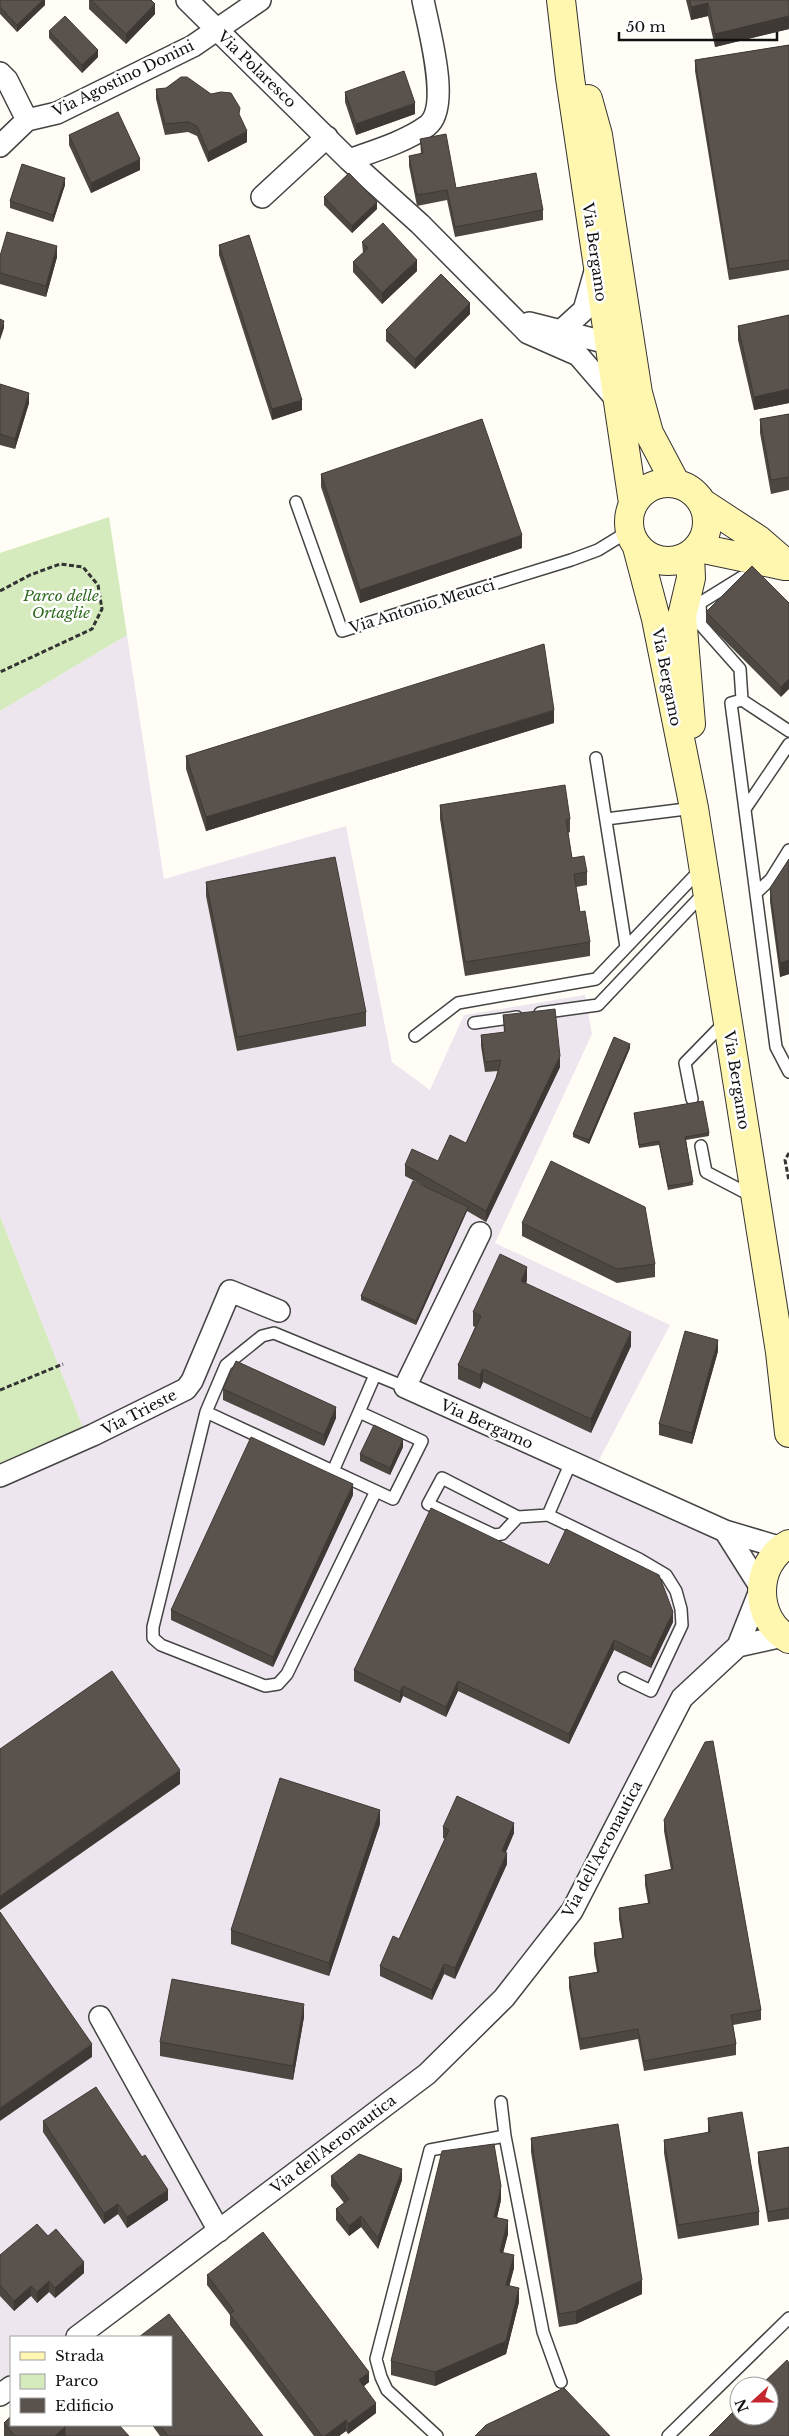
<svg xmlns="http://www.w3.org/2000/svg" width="789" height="2436" font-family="'Libre Baskerville',serif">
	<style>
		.industrial { fill: #eee6ef }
		.green { fill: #d5ebbd }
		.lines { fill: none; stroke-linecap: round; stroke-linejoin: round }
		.lane-casing { stroke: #444; stroke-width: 14 }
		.street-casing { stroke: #444; stroke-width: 24 }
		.secondary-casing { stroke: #333; stroke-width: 30 }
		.path { stroke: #333; stroke-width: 3; stroke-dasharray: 5 2.5; stroke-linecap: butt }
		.lane { stroke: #fff; stroke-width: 11 }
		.street { stroke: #fff; stroke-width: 21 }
		.secondary { stroke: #fff6b0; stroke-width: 28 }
		.wall { fill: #4d4742 }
		.shaded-wall { fill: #3f3936 }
		.building { fill: #5a524d; stroke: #3f3936 }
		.labels { text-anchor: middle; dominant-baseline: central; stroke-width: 5; stroke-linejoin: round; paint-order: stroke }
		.street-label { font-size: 15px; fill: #111; stroke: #fff }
		.park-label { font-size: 15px; font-style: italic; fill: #2f6b1f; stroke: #fff }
	</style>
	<rect width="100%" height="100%" fill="#fffdf5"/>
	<!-- industrial -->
	<path class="industrial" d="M127,635l37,244 182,-53 46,236 38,28 34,-75 121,-20 7,39 -97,209 175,82 -80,152 131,59 29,52 -18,52 -57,52 -107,213 -69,86 -75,77 -356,269h-57v43l-11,9v-904l91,-36 -91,-233v-505z"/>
	<!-- green -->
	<path class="green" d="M109,517l18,118 -127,76v-158z
		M0,1216l83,212 -83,36z"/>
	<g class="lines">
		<defs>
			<path id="lane" d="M296,502l46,129 229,-71 27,-10 31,-19
				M742,577l-42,26 1,22 39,44 2,31
				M789,731l-47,-31 -11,3 45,344 13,25
				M596,758l30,189
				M745,809l44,-65
				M606,819l88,-11
				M756,893l15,-14 18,-29
				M540,1013l58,-8 107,-113
				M474,1023l43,-6
				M415,1036l43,-33 138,-24 105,-110
				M692,1099l-7,-36 41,-42
				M701,1146l5,26 48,25
				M206,1412l187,87 29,-58 -63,-29 16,-37
				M571,1462l-23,53 91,44 27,16 10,16 5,18 1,16 -31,66 -27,-13
				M333,1471l26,-59
				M376,1491l-89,183 -9,10 -13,2 -104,-41 -8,-7v-11l53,-215 20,-47 36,-29 12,-3 131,54
				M518,1517l-16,17 -8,1 -66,-31 14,-26 76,39 30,-2
				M501,2102l4,34
				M437,2436l-50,-46 -6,-13 -5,-18 54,-209 75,-14 38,196 18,50
				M668,2436l121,-118"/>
			<path id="street" d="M187,0l162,160 71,64 108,109 50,22 38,44
				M0,73l7,7 20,40
				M0,146l27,-26 30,-7 136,-67 67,-46
				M349,160c25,-9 56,-18 78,-34 25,-18 1,-99 -4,-126
				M262,197l65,-60
				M529,323l79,20 9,5 2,4
				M562,330l22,-20 12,-42
				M480,1233l-75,154 320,144 57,17
				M0,1476l93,-41 93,-46 6,-8 38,-90 49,20
				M738,1646l45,-10
				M100,2017l119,214
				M77,2337l350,-263 77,-76 68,-87 110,-213 56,-52 23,-58 -36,-57
				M0,2395l11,-8"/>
			<path id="secondary" d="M561,0l9,78 63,425
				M588,99l10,36 40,258 11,40 26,49
				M629 522a39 39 0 1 1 78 0a39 39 0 1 1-78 0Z
				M704,504l55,36 30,26
				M637,547l19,72 38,189 86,544 9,81
				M699,548l86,18
				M690,555l1,23 -9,38 9,108
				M789,1544c-36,19 -36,76 0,95"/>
		</defs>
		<!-- lane casing -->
		<use href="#lane" class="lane-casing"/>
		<!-- street casing -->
		<use href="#street" class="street-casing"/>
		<!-- secondary casing -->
		<use href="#secondary" class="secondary-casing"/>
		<!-- path -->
		<path class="path" d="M0,591l30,-16 30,-11 23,3 15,18 4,24 -10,20 -92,43
			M789,1153l-4,7 4,21
			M0,1390l63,-26"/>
		<!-- lane -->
		<use href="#lane" class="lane"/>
		<!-- street -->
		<use href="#street" class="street"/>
		<!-- secondary -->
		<use href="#secondary" class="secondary"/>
	</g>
	<!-- wall -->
	<path class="wall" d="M0,0h45v5l-28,27 -17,-18z
		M89,0h62l4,14 -29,30 -37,-35z
		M686,0h103v29l-74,18 -7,-31 -17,4z
		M49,31l49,26 -16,16 -33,-35z
		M789,45v225l-60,10 -34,-209v-11z
		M156,89l91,53 -39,20 -11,-26 -9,-4 -23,3 -9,-36z
		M345,92l70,22 -59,21 -11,-33z
		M69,135l71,35 -49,23 -22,-48z
		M420,139l36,49 87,22v10l-88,17 -8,-37 -30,6 -8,-40v-10l12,-2z
		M65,185l-12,37 -43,-14v-7z
		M324,197l53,12 -25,24 -28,-28z
		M362,242l55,29 -35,33 -29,-32v-10l10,-9z
		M219,245l83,165 -30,10 -53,-165z
		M0,256l57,1 -11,40 -46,-13z
		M470,314l-55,55 -29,-28v-11z
		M789,315v88l-35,7 -16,-70v-14z
		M0,384l29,19 -14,46 -15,-4z
		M789,414v76l-18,4 -11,-61v-14z
		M321,474l201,74 -162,55 -39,-116z
		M789,603l-8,94 -75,-75v-10z
		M554,723l-348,108 -20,-62v-13z
		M440,805l130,14v13l-2,1 4,25 15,14v13l-11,2 4,25 10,30v14l-125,20 -25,-157z
		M789,859v115l-9,3 -10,-75v-14z
		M206,882l160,130v14l-129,25 -31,-155z
		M503,1015l57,52 -74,155 -19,-11 -51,114 -55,-25v-4l63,-110 -19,-10v-11l33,-4 28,-18 30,-65 2,-7 -13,1 -4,-26v-11l23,-2z
		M630,1048l-41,96 -16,-7v-3z
		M634,1113l75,20v3l-23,4 7,45 -25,5 -9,-45 -20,3z
		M522,1223l133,41v13l-38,6 -95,-47z
		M527,1280l-1,4 105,62 -40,87 -108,-51 -3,7 -22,-10v-14l17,-38 -2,-1v-14z
		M718,1351l-26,93 -33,-9v-11z
		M223,1389l113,29 -12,28 -101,-46z
		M403,1447l-13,28 -30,-14v-7z
		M353,1495l-80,172 -102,-47v-10z
		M549,1565l124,57 -22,46 -37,-18 -45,94 -111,-53 -12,26 -43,-21 -3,7 -46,-22v-11z
		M664,1820l97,190v10l-28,5 3,19v11l-92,16 -6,-32 -58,11 -11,-62v-11l28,-5 -3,-18v-11l28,-5 -3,-19v-11l29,-5 -3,-18v-10l26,-5 -7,-39z
		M380,1824l-51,152 -98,-32v-14z
		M443,1827l71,6 -8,19 1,12 -52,115 -11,-5 -12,26 -52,-24v-10l19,-27 46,-100 -2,-1z
		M304,2017l-11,63 -133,-24v-14z
		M708,2118l51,94v13l-81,14 -14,-86v-13l44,-7z
		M43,2121l125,79 -41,28 -9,-14 -14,10 -61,-92z
		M531,2138l111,156 -66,30 -17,3 -28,-175z
		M789,2147v72l-21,3 -10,-60v-10z
		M331,2176l71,4 -24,69 -17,-22 -12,9 -13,-16v-11l8,-6 -13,-17z
		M501,2200l-4,17 11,17 -5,18 11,16 -5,18 10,16 -13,52 -71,32 -44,-11v-14z
		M48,2236l36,37 -29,25 -6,-6 -12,11 -6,-7 -17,15 -14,-15v-41z
		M207,2275l162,107 -5,4 12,27 -28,21 -2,-3 -7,5h-25l-84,-111v-10l-23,-30z
		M4,2423l61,3 64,10h-125z
		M152,2425h19l92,11h-103z"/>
	<!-- shaded-wall -->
	<path class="shaded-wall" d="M43,0h2v5l-28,27v-7z
		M708,3v13l-17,4v-13z
		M155,4v10l-29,30v-10z
		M789,16v13l-74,18v-13z
		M98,50v7l-16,16v-8z
		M415,103v11l-59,21v-11z
		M247,131v11l-39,20v-10z
		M140,159v11l-49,23v-10z
		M65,178v7l-12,37v-7z
		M377,202v7l-25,24v-7z
		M57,246v11l-11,40v-11z
		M417,260v11l-35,33v-11z
		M470,303v11l-55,55v-10z
		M4,321v7l-4,12v-7z
		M789,389v14l-35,7v-13z
		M29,393v10l-14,46v-10z
		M302,400v10l-30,10v-11z
		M522,535v13l-162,55v-13z
		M789,679v10l-8,8v-10z
		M554,710v13l-348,108v-14z
		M789,960v14l-9,3v-14z
		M630,1044v4l-41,96v-4z
		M560,1056v11l-74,155v-11z
		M466,1210l1,1 -51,114v-4z
		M527,1267v13l-6,15v-14z
		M631,1332v14l-40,87v-14z
		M718,1340v11l-26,93v-11z
		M483,1369v13l-3,7v-14z
		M336,1407v11l-12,28v-11z
		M403,1439v8l-13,28v-7z
		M353,1484v11l-80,172v-10z
		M673,1612v10l-22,46v-10z
		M614,1640v10l-45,94v-10z
		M458,1681v10l-12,26v-10z
		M403,1686v10l-3,7v-11z
		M180,1770v14l-180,126v-14z
		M380,1810v14l-51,152v-13z
		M514,1823v10l-12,28v-10z
		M507,1853v11l-52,115v-11z
		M444,1964v10l-12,26v-10z
		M304,2004v13l-11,63v-14z
		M92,2044v13l-92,64v-13z
		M402,2169v11l-24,69v-11z
		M501,2186v14l-7,30v-13z
		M168,2190v10l-41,28v-11z
		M118,2204v10l-14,10v-11z
		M361,2216v11l-12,9v-10z
		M508,2220v14l-8,31v-13z
		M514,2255v13l-8,31v-14z
		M84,2262v11l-29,25v-10z
		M642,2280v14l-66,30v-13z
		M49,2281v11l-12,11v-11z
		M31,2286v10l-17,15v-10z
		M519,2288v14l-13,52 -71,32v-14z
		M369,2372v10l-10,8v-10z
		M376,2403v10l-28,21v-10z
		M346,2420v11l-7,5h-14z
		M65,2427v9h-10z"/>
	<!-- building -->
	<path class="building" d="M0,0h43l-26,25 -17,-18z
		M91,0h60l4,4 -29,30z
		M690,0h99v16l-74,18 -7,-31 -17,4z
		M65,16l33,34 -16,15 -33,-34z
		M789,45v215l-60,9 -34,-209z
		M404,71l11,32 -59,21 -11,-32z
		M181,77h6l24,17 10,-2 10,1 9,15 -1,6 8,17 -39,21 -11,-26 -9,-4 -23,2 -9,-35 10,-1z
		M118,112l22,47 -49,24 -22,-48z
		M446,134l10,54 80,-15 7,37 -88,17 -8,-37 -30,5 -8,-39 14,-3 -3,-14z
		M22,164l43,14 -12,37 -43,-14z
		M349,173l28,29 -25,24 -28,-29z
		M383,223l34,37 -35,33 -29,-31 15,-14 -6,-6z
		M7,232l50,14 -11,40 -46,-13v-17z
		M249,235l53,165 -30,9 -53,-164z
		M441,274l29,29 -55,56 -29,-29z
		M789,315v74l-35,8 -16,-71z
		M0,319l4,2 -4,12z
		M0,384l29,9 -14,46 -15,-5z
		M789,414v63l-18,3 -11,-61z
		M482,419l40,116 -162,55 -39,-116z
		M752,566l37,37v76l-8,8 -75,-75z
		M544,644l10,66 -348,107 -20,-61z
		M565,785l5,34 -4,1 6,38 12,-2 3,16 -13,2 6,38 5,-1 5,31 -125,20 -25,-157z
		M335,857l31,155 -129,25 -31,-155z
		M789,859v101l-9,3 -10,-75z
		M555,1009l5,47 -74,155 -81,-46 7,-16 26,12 12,-26 16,8 30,-65 5,-18 -16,2 -4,-27 24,-3 -2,-17z
		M614,1037l16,7 -41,96 -16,-6z
		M703,1101l6,32 -24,4 8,45 -25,4 -9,-45 -20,4 -5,-32z
		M551,1161l94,46 10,57 -38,5 -95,-46z
		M413,1181l55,26 -52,114 -55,-25z
		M500,1254l27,13 -6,14 110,51 -40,87 -108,-50 -3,6 -22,-10 23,-49 -8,-4z
		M685,1331l33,9 -26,93 -33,-9z
		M236,1361l100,46 -12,28 -101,-46z
		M374,1425l29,14 -13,29 -30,-14z
		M251,1437l102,47 -80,173 -102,-47z
		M431,1508l118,57 17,-36 93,46 14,37 -22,46 -37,-18 -45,94 -111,-53 -12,26 -43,-21 -3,6 -46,-22z
		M112,1671l68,99 -180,126v-147z
		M713,1741l48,269 -30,5 5,29 -92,17 -6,-32 -58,10 -11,-62 30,-5 -5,-29 30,-5 -5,-30 31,-5 -5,-28 28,-6 -9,-49 41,-78z
		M280,1778l100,32 -51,153 -98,-33z
		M457,1796l57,27 -12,28 5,2 -52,115 -11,-4 -12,26 -52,-24 13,-30 6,3 50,-109 -6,-3z
		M0,1912l92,132 -92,64z
		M172,1979l132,25 -11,62 -133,-24z
		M96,2087l46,70 3,-2 23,35 -41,27 -9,-13 -14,9 -61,-92z
		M742,2112l17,100 -81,13 -14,-85 46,-8 -2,-14z
		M618,2124l24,156 -66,31 -17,3 -28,-176z
		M494,2144l7,42 -7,31 14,3 -8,32 14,3 -8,30 13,3 -13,53 -71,31 -44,-11 51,-210z
		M789,2147v61l-21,4 -10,-60z
		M359,2154l43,15 -24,69 -17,-22 -12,10 -13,-17 13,-10 -18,-23z
		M37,2224l11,12 8,-7 28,33 -29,26 -6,-7 -12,11 -6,-6 -17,15 -14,-16v-30z
		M263,2232l106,140 -10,8 17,23 -28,21 -2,-4 -21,16h-3l-92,-122 4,-3 -27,-36z
		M169,2314l94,122h-95l-8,-11h11v-88h-32z
		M787,2360l2,3v73h-80l30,-30v10h30v-30h-9z
		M564,2388l46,48h-135l11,-11z
		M11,2416v9h52l2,2 -10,9h-40l-11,-13z
		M66,2425h53l10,11h-63l-1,-1v-9z"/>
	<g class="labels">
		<!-- street labels -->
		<g class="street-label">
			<text transform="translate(257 69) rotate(44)">Via Polaresco</text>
			<text transform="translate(123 78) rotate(-26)">Via Agostino Donini</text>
			<text transform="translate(595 252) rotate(82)">Via Bergamo</text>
			<text transform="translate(422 606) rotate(-17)">Via Antonio Meucci</text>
			<text transform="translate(667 677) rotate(79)">Via Bergamo</text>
			<text transform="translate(737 1080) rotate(81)">Via Bergamo</text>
			<text transform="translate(139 1412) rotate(-27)">Via Trieste</text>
			<text transform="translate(487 1424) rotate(24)">Via Bergamo</text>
			<text transform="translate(602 1849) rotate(-62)">Via dell'Aeronautica</text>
			<text transform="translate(333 2144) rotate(-37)">Via dell'Aeronautica</text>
		</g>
		<!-- park labels -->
		<g class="park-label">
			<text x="61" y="595">Parco delle<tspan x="61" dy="17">Ortaglie</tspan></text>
		</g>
	</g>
	<!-- legend -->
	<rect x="10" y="2336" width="162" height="90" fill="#ffffff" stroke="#a0a0a0"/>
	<rect x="20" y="2352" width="25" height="8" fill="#fff6b0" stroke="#a0a0a0"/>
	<text x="55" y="2361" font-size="15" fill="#111111">Strada</text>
	<rect x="20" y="2374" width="25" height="15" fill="#d5ebbd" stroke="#a0a0a0"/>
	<text x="55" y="2386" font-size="15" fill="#111111">Parco</text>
	<rect x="20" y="2398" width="25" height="15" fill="#5a524d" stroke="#a0a0a0"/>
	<text x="55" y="2411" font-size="15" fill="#111111">Edificio</text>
	<!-- north arrow -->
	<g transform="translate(754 2401) rotate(249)"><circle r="24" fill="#ffffff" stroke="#a0a0a0"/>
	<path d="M0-4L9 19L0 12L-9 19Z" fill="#c4262e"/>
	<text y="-8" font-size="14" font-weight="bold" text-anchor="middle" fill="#111111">N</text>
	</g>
	<!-- scale -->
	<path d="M619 32v8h158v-8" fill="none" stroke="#111111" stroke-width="2.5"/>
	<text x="626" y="32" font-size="15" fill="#111111" stroke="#ffffff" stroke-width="4" paint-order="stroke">50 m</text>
</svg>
